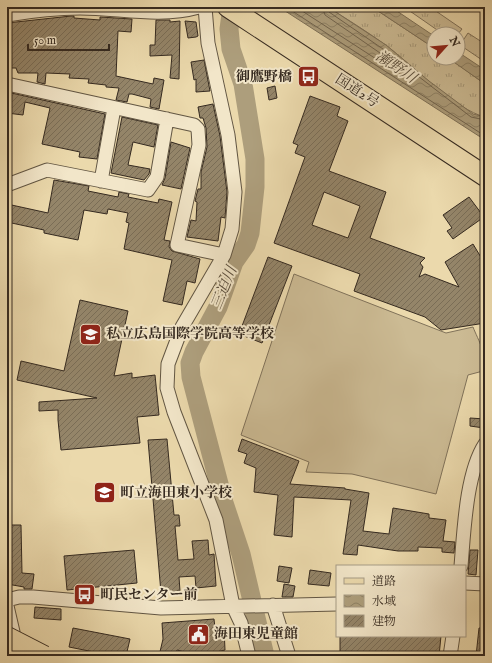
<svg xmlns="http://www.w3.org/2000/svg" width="492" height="663" font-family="'IM FELL English','Noto Serif JP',serif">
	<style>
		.grass { fill: url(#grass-tufts); stroke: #80725a }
		.pitch { fill: #ccbb94; stroke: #80725a }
		.water { fill: url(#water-waves); stroke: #7d7057 }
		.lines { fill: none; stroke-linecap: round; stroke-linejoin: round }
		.shore { stroke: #71644e; stroke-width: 1 }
		.river { stroke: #ad9e7c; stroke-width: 19 }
		.building { fill: url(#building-hatch); stroke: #352a20; fill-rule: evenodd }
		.minor-casing { stroke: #625643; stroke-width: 15 }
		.major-casing { stroke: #352a20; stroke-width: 19 }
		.highway-casing { stroke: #352a20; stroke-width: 22 }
		.minor { stroke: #f2e6c9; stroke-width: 13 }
		.major { stroke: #ebd9ac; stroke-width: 17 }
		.highway { stroke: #ebd9ac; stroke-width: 20 }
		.highway-bridge-casing { stroke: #352a20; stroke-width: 22; stroke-linecap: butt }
		.highway-bridge { stroke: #ebd9ac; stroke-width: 20 }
		.labels { text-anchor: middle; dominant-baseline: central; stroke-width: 4; stroke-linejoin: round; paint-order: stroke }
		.poi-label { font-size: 14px; font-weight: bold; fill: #352a20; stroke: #f2e6c9; text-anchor: start }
		.street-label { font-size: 14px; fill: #352a20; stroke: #f2e6c9 }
		.water-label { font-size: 15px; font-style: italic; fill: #594d3c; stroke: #f2e6c9 }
	</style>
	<defs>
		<pattern id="grass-tufts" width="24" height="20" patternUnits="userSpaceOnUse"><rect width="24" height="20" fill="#ccbb94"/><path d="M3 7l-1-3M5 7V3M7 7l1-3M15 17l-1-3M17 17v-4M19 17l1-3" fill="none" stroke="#a69878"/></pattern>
		<pattern id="water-waves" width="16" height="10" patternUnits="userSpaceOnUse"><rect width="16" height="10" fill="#ad9e7c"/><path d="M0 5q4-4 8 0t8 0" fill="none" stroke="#8e8165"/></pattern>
		<pattern id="building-hatch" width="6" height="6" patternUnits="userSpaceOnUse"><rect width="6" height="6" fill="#948569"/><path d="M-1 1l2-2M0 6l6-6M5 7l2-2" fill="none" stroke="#7a6d56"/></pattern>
	</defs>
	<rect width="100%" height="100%" fill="#ebd9ac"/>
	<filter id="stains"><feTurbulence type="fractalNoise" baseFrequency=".005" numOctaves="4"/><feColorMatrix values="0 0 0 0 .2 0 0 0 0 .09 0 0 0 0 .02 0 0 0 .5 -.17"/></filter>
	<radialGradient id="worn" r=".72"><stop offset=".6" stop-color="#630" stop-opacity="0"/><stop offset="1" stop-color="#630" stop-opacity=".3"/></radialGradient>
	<!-- grass -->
	<path class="grass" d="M328,7h44l62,41v10h14l5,3 32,23v33c-29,-7 -73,-52 -98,-71 -19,-14 -39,-26 -59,-39z
		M404,7h26l32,22 -4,5h-15z
		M468,33l17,11v18l-25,-17z"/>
	<!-- pitch -->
	<path class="pitch" d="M294,274l152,59 27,-6c5,13 16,30 10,44l-15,4 -32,119 -84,-20 -46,-2 3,-10 -68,-27z"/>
	<!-- water -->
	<path class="water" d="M279,7h49l58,38 43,36 44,33 12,3v23z
		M372,7h19l43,29v12z
		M458,52l27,18v14l-37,-26h10z"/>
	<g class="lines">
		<!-- shore -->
		<path class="shore" d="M286,7l199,129
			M296,7l108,70h2v-3l-26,-21 -55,-38 -3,-8
			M327,7l2,5 54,37 88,68 14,3"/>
		<!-- river -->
		<path class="river" d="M232,7l-3,22 2,20 12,35 12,75v28l-5,46 -4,12 -12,17 -16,45 -24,45 -4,11 1,14 33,126 17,51 24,102"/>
	</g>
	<!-- building -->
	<path class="building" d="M71,16h3v2l26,2v-3l32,2 -1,13 -13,-1 -2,45 37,8 1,-6 10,2 -5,29 -9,-2 1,-8 -19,-5h-3l-2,8 -11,-2 3,-12 -13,-1v-2l-18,-2 1,-4 -20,-1 1,-4 -24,-1 -1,11 -8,-2 1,-9h-20l-2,-5h-9v-45z
		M156,20h14v2l10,-1 -1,58 -9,-1 2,-23 -22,1v-11h5z
		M185,21l11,1 2,14 -2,1 -8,1z
		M204,60l6,31 -14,1v-13l-2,1 -3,-18z
		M275,86l2,12 -8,2 -2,-12z
		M7,92l98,22 -8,45 -18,-2 1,-5 -38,-8 8,-36 -25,-6 -2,13 -16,-2z
		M310,96l30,11 -3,9 11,5 -19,50 57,21 -16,46 55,20 -5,5 3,4 -4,10 6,-3 34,13 -14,-25 28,-18 9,15 3,-1v65l-44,7 -16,-13 -71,-26 6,-17 -86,-31 31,-86 -10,-4 3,-8 -5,-2zM324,192l36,14 -12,32 -36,-13z
		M213,104l7,32 7,56 -2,26 -4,-1 -3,24 -31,-4 4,-17 5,1 1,-19 -2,-1 3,-12h3v-17l6,-25 -1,-19 -3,-10h-3l-2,-11z
		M122,117l36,8 -4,22 -21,-5 -5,23 22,4 -1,5 -5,6 -33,-7z
		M171,142l19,6 -9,41 -19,-4 3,-7z
		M54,180l35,6 -1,5 30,6 1,-5 10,2 -1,3 30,6 1,-4 13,3 -8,38 6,1 -1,6 3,4 28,8 -5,24 -8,-2 -5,24 -19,-4 9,-41 -48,-11 5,-26 -3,-1 2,-9 -20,-4 -1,5 -23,-4 -6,30 -34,-7v-3l-37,-8v-18l41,9z
		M469,197l15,20 -31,22 -6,-8 5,-3 -9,-13z
		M268,257l24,9 -30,77 -23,-9z
		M80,300l48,11 -14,65 18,-3v5l23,-3 4,40 -22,2 3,26 -79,7 -3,-30v-10l-19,1v-9l58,-4 -80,-18 4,-19 43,10z
		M470,418l15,1 -1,9 -14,-2z
		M167,439l7,76h5l1,11h-5l3,34 16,-1 -2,-18 16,-1 1,15 5,-1 2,32 -20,2 -1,-12 -16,1 1,14 -19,2 -13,-153z
		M242,439l57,22 -9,23 55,4v1l24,4 -6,38 26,3 4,-26 36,6v4l17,2 -3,21 12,1 -1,11 -12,-1v-4l-24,-1v4h-20l-40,-6 -1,10 -14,-1 8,-54 -57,-3 -2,40 -18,-2 4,-40 -24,-3 2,-24 -12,-5 3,-9 -9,-3z
		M7,525h14l1,48 12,1 -2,15h-8v-2l-17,-3z
		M134,550l3,33 -70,7 -3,-34z
		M470,550h8l-2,25 -8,-1z
		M279,566l13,2 -3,15 -12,-2z
		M310,570l21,3 -2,13 -21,-2z
		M284,584l11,2 -2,11h-11z
		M35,607l26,2v11l-27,-2z
		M214,619l1,9h9l1,22 -25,6 -23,-6 -2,6h-16l4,-17 -1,-16z
		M73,628l57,11 -4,17h-12l-45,-9z
		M479,628h6v28h-9z
		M340,636h101l-2,20h-99z"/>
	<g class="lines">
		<defs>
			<path id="minor" d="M205,7l3,36 20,92 7,57 -3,37 -8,26 -42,72 -14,37 -1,24 7,24 42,108 17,86 8,17 8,33
				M7,15c24,-4 48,-7 73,-7 40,0 79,10 119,-1
				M7,84l187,41 4,4 1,16 -22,100 47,10
				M101,181l13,-73
				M7,185l40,-15 101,20 9,-13 10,-58
				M461,566c3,-35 5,-93 24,-122
				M465,583l20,1
				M7,600l12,-3h14l128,11 176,-4
				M273,605l16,51
				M7,606l6,26v13
				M450,656l3,-20"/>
			<path id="major" d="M7,651l9,5"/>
			<path id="highway" d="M228,7l257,169"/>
		</defs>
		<!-- minor casing -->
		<use href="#minor" class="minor-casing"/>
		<!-- major casing -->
		<use href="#major" class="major-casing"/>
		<!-- highway casing -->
		<use href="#highway" class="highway-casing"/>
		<!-- minor -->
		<use href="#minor" class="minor"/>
		<!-- major -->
		<use href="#major" class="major"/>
		<!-- highway -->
		<use href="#highway" class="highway"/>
		<defs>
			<path id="highway-bridge" d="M7,637l37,19"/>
		</defs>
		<!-- highway-bridge casing -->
		<use href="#highway-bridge" class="highway-bridge-casing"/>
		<!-- highway-bridge -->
		<use href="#highway-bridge" class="highway-bridge"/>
	</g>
	<!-- icons -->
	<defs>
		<symbol id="bus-square" viewBox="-11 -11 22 22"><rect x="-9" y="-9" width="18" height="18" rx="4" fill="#8f2418" stroke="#f2e6c9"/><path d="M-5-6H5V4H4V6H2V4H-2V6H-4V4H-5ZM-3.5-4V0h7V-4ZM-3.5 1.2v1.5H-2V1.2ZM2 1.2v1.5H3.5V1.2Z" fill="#fff"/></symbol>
		<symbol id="school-square" viewBox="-11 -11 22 22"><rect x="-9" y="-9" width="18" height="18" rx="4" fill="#8f2418" stroke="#f2e6c9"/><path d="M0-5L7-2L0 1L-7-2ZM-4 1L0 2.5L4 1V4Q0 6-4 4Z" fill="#fff"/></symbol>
		<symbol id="civic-square" viewBox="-11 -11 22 22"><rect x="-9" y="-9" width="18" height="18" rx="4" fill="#8f2418" stroke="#f2e6c9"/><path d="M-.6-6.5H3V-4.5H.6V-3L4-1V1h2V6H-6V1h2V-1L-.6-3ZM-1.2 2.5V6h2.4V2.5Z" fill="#fff"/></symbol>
	</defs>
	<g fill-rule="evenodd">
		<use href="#bus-square" x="296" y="64" width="25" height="25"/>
		<use href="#school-square" x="78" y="322" width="25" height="25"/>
		<use href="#school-square" x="92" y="480" width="25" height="25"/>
		<use href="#bus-square" x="72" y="582" width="25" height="25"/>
		<use href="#civic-square" x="186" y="622" width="25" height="25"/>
	</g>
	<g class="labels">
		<!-- poi labels -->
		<g class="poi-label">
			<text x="292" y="77" text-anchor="end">御鷹野橋</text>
			<text x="106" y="334">私立広島国際学院高等学校</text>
			<text x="120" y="493">町立海田東小学校</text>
			<text x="100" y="595">町民センター前</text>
			<text x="214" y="634">海田東児童館</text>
		</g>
		<!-- street labels -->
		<g class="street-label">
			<text transform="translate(357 91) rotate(33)">国道2号</text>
		</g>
		<!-- water labels -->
		<g class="water-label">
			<text transform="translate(396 67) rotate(34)">瀬野川</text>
			<text transform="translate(224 288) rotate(-68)">三迫川</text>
		</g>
	</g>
	<!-- margin -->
	<rect width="492" height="663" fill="none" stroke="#ebd9ac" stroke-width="24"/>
	<rect x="8" y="8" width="476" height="647" fill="none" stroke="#352a20" stroke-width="2"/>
	<rect x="12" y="12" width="468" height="639" fill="none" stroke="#352a20"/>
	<!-- legend -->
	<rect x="336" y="565" width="130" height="72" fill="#f2e6c9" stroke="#a69b85"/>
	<rect x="344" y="578" width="20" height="6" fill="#ebd9ac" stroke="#a69b85"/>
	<text x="372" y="585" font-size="12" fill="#352a20">道路</text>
	<rect x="344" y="595" width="20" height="12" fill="url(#water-waves)" stroke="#a69b85"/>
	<text x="372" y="605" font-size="12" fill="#352a20">水域</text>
	<rect x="344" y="615" width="20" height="12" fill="url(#building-hatch)" stroke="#a69b85"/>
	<text x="372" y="625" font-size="12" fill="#352a20">建物</text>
	<!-- north arrow -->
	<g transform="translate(446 46) rotate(63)"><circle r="19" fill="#f2e6c9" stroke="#a69b85"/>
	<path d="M0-3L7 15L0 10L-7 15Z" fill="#8f2418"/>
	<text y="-6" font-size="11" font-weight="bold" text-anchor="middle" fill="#352a20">N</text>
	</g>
	<!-- scale -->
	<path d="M28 44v6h81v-6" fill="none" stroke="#352a20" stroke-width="2"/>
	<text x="34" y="44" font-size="12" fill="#352a20" stroke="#f2e6c9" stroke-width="3" paint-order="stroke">50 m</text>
	<rect width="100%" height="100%" filter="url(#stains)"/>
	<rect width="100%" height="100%" fill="url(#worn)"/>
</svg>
